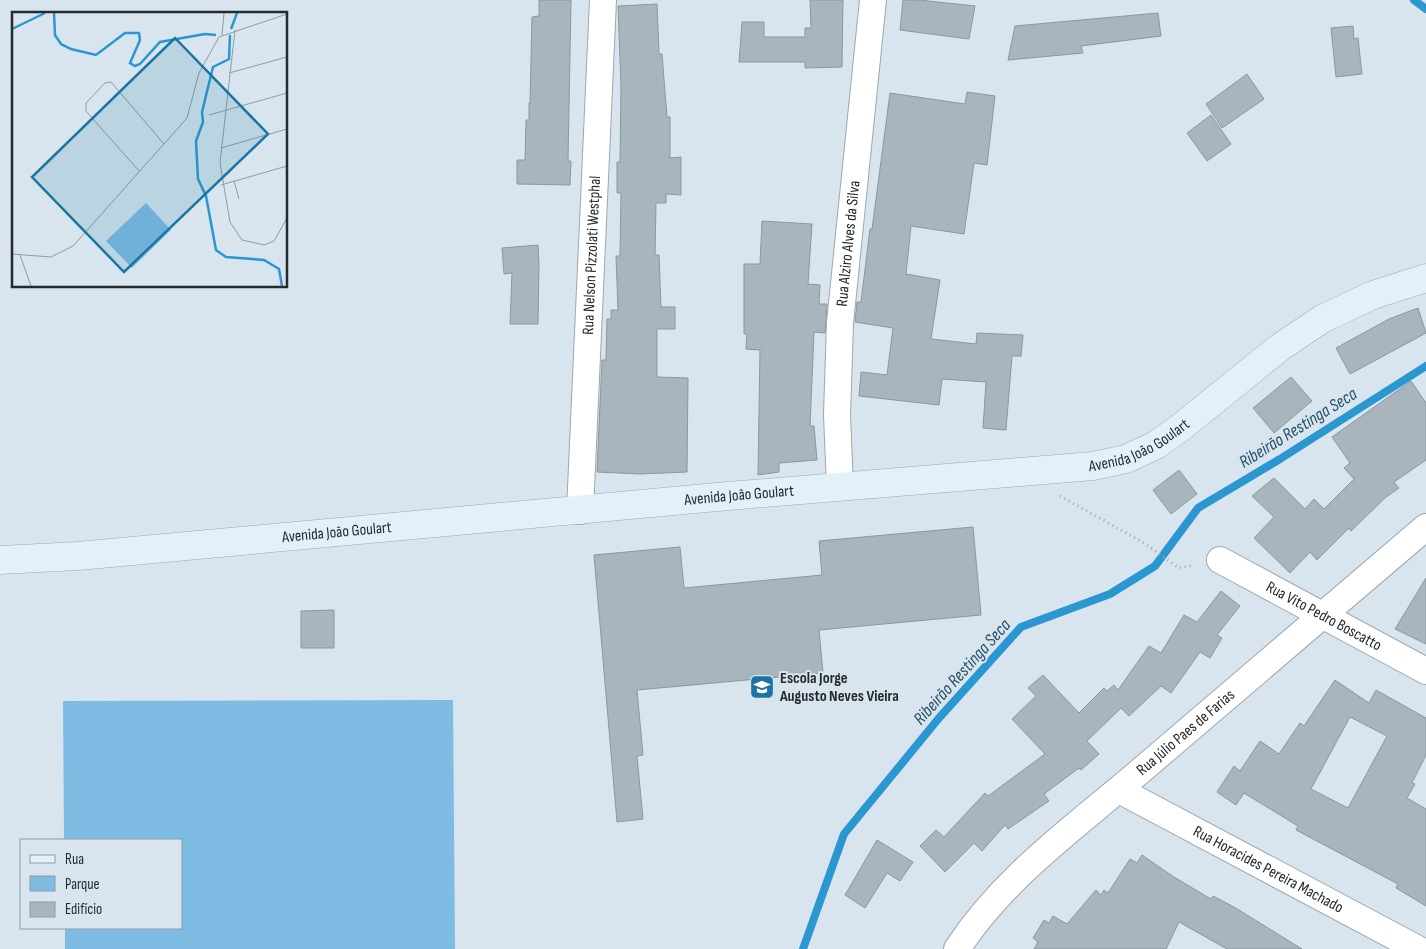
<svg xmlns="http://www.w3.org/2000/svg" width="1426" height="949" font-family="'Sofia Sans Condensed',sans-serif">
	<style>
		.green { fill: #7ebce3 }
		.lines { fill: none; stroke-linecap: round; stroke-linejoin: round }
		.stream { stroke: #2b97d1; stroke-width: 8 }
		.building { fill: #a8b5bd; stroke: #8b979f; fill-rule: evenodd }
		.street-casing { stroke: #9ca8b1; stroke-width: 28 }
		.secondary-casing { stroke: #9ca8b1; stroke-width: 29 }
		.path { stroke: #9da7ae; stroke-width: 3; stroke-dasharray: 1 4; stroke-linecap: butt }
		.street { stroke: #fff; stroke-width: 26 }
		.secondary { stroke: #e2f0fa; stroke-width: 28 }
		.labels { text-anchor: middle; dominant-baseline: central; stroke-width: 4; stroke-linejoin: round; paint-order: stroke }
		.street-label { font-size: 16px; fill: #252a2d; stroke: #d8e5ee }
		.poi-label { font-size: 16px; font-weight: bold; fill: #252a2d; stroke: #d8e5ee; text-anchor: start }
		.water-label { font-size: 18px; font-style: italic; fill: #27516a; stroke: #d8e5ee }
		.inset-river { fill: none; stroke: #2b97d1; stroke-width: 2.5 }
		.inset-road { fill: none; stroke: #909aa1; stroke-width: 1 }
		.view { fill: #1b75a4; fill-opacity: 0.15; stroke: #1b75a4; stroke-width: 2.5 }
		.inset-edge { fill: none; stroke: #252a2d; stroke-width: 2.5 }
	</style>
	<rect width="100%" height="100%" fill="#d8e5ee"/>
	<!-- green -->
	<path class="green" d="M453,700l2,249h-390v-21h116v-88h-117l-1,-139z"/>
	<g class="lines">
		<!-- stream -->
		<path class="stream" d="M1414,0l12,9
			M803,949l41,-115 95,-116 82,-91 89,-33 45,-28 43,-58 82,-49 146,-93"/>
	</g>
	<!-- building -->
	<path class="building" d="M539,0h32l-3,161h3l-1,24 -53,-1v-24h8l1,-40h3v-17h1l2,-86 7,-1z
		M810,0h33l-1,67 -37,1v-6h-66l3,-40h22v15h41v-9h6z
		M903,0h16l56,6 -6,33 -69,-9z
		M657,4l2,50h3l5,63h3v41l11,-1v38l-15,-1v9h-10l-1,52h4l2,52h14v22h-18v48l31,1 -1,94 -47,2 -43,-2 5,-112h4l1,-41h4v-9h7l-2,-54h4l1,-63h-4v-31h3l1,-76 -3,-80z
		M1158,13l3,23 -80,10 2,7 -75,7 7,-34z
		M1353,26l1,13 4,-1 4,36 -26,3 -5,-49z
		M1247,74l17,25 -42,29 -16,-24z
		M967,92l28,4 -8,69 -13,-2 -10,71 -53,-8 -5,48 34,6 -9,59 45,5 1,-11 46,2 -2,21h-9l-6,74 -23,-2 3,-46 -44,-3 -3,26 -80,-9 2,-24 26,3 6,-47 -38,-6 2,-20h4l9,-73h2l18,-136 75,11z
		M1211,115l20,29 -24,17 -20,-28z
		M762,221l50,3 -4,60 12,1 -1,19h8l-2,29 -11,-1 -4,94h4l3,34 -38,3v9l-21,3 2,-125 -14,-1 1,-15h-3v-70h16z
		M538,245l1,19 -1,60h-28l2,-51 -8,1 -2,-26z
		M1418,308l8,25 -76,41 -14,-26 53,-29z
		M1291,377l21,24 -38,32 -21,-25z
		M1411,381l15,22v57l-32,22 5,6 -13,9 -35,34 -2,-3 -32,32 -7,-8 -20,21 -36,-35 20,-21 -22,-21 22,-18 31,31 9,-10 10,10 30,-30 -10,-11 6,-5 -18,-26z
		M1179,470l18,24 -26,20 -18,-24z
		M973,527l8,88 -162,15 4,43 -186,17 6,65 -6,1 6,63 -26,3 -23,-267 86,-8 4,41 138,-13 -3,-34z
		M1426,578v66l-31,-15z
		M1221,591l19,15 -23,29 5,3 -12,20 -10,-6 -29,41 -10,-7 -32,30 -8,-8 -34,33 12,13 -18,16 -2,-2 -35,26 5,7 -41,28 -3,-4 -23,26 -8,-8 -29,29 -25,-26 16,-16 8,7 41,-44 3,3 57,-42 -33,-35 24,-23 -8,-8 15,-13 36,38 25,-25 3,3 7,-6 4,5 31,-44 12,7 23,-38 13,7z
		M334,610v38h-33v-37z
		M1335,680l34,23 7,-13 50,28v37l-14,28 3,1 -8,14 19,11v97l-30,-18 2,-4 -102,-54 2,-4 -54,-33 -8,12 -19,-13 17,-26 6,5 20,-30 19,13 21,-31 4,3zM1350,717l37,19 -39,72 -37,-19z
		M877,840l36,22 -13,19 -13,-8 -22,35 -20,-13z
		M1142,855l32,22 37,22 2,-3 21,11 68,42h-75l-48,-27 -13,27h-132l4,-7 -5,-4 11,-18 5,3 4,-7 14,8 29,-34 5,5 3,-5 4,3 22,-34 7,4z"/>
	<g class="lines">
		<defs>
			<g id="street">
				<path id="s1" d="M840,487l-3,-72 3,-92 33,-323"/>
				<path id="s2" d="M580,511l23,-511"/>
				<path id="s3" d="M1220,560l206,111"/>
				<path id="s4" d="M1119,790l299,159"/>
				<path id="s5" d="M957,949c47,-72 117,-121 181,-176 96,-82 192,-164 288,-246"/>
			</g>
			<g id="secondary">
				<path id="s6" d="M0,560l78,-4 650,-60 365,-30 33,-7 30,-14 24,-17 99,-80 43,-29 51,-24 53,-17"/>
			</g>
		</defs>
		<!-- street casing -->
		<use href="#street" class="street-casing"/>
		<!-- secondary casing -->
		<use href="#secondary" class="secondary-casing"/>
		<!-- path -->
		<path class="path" d="M1060,496l84,47 35,25 15,-3"/>
		<!-- street -->
		<use href="#street" class="street"/>
		<!-- secondary -->
		<use href="#secondary" class="secondary"/>
	</g>
	<!-- icons -->
	<defs>
		<symbol id="school-square" viewBox="-11 -11 22 22"><rect x="-9" y="-9" width="18" height="18" rx="4" fill="#1b75a4" stroke="#d8e5ee"/><path d="M0-5L7-2L0 1L-7-2ZM-4 1L0 2.5L4 1V4Q0 6-4 4Z" fill="#fff"/></symbol>
	</defs>
	<g fill-rule="evenodd">
		<use href="#school-square" x="748" y="673" width="28" height="28"/>
	</g>
	<g class="labels">
		<!-- street labels -->
		<g class="street-label">
			<text stroke="none"><textPath href="#s1" startOffset="244">Rua Alziro Alves da Silva</textPath></text>
			<text stroke="none"><textPath href="#s2" startOffset="256">Rua Nelson Pizzolati Westphal</textPath></text>
			<text stroke="none"><textPath href="#s6" startOffset="1148">Avenida João Goulart</textPath></text>
			<text stroke="none"><textPath href="#s6" startOffset="742">Avenida João Goulart</textPath></text>
			<text stroke="none"><textPath href="#s6" startOffset="338">Avenida João Goulart</textPath></text>
			<text stroke="none"><textPath href="#s3" startOffset="118">Rua Vito Pedro Boscatto</textPath></text>
			<text stroke="none"><textPath href="#s5" startOffset="316">Rua Júlio Paes de Farias</textPath></text>
			<text stroke="none"><textPath href="#s4" startOffset="169">Rua Horacides Pereira Machado</textPath></text>
		</g>
		<!-- poi labels -->
		<g class="poi-label">
			<text x="780" y="678">Escola Jorge<tspan x="780" dy="18">Augusto Neves Vieira</tspan></text>
		</g>
		<!-- water labels -->
		<g class="water-label">
			<text transform="translate(1298 428) rotate(-32)">Ribeirão Restinga Seca</text>
			<text transform="translate(962 672) rotate(-48)">Ribeirão Restinga Seca</text>
		</g>
	</g>
	<!-- overview -->
	<g transform="translate(12 12)">
		<rect width="275" height="275" fill="#d8e5ee"/>
		<path d="M134,191l25,27 -39,38 -26,-27z" fill="#7ebce3"/>
		<path class="inset-river" d="M42,1l1,22 6,9 10,5 25,6 29,-22h14l1,7 -10,23 5,3 5,-2 20,-22 45,-8 11,1M0,17l33,-16M219,17l6,-16M218,23l-1,24 -16,8 -11,45 1,10 -7,19 2,38 8,17 10,54 10,7 38,3 15,9 3,17"/>
		<path class="inset-road" d="M223,18l-15,133 10,59 12,18 22,5 10,-4 13,-23M210,23l2,-22M217,61l58,-16M197,103l78,-22M209,136l66,-19M128,160l-54,-61v-8l19,-20 6,-1 53,62M222,169l5,18M209,173l66,-19M0,242l39,3 22,-11 114,-128 12,-45 20,-36 68,-23M8,243l11,31"/>
		<path class="view" d="M163,26l93,96 -144,138 -92,-95z"/>
		<rect width="275" height="275" class="inset-edge"/>
	</g>
	<!-- legend -->
	<rect x="20" y="839" width="162" height="90" fill="#d8e5ee" stroke="#909aa1"/>
	<rect x="30" y="855" width="25" height="8" fill="#e2f0fa" stroke="#909aa1"/>
	<text x="65" y="864" font-size="15" fill="#252a2d">Rua</text>
	<rect x="30" y="876" width="25" height="15" fill="#7ebce3" stroke="#909aa1"/>
	<text x="65" y="889" font-size="15" fill="#252a2d">Parque</text>
	<rect x="30" y="902" width="25" height="15" fill="#a8b5bd" stroke="#909aa1"/>
	<text x="65" y="914" font-size="15" fill="#252a2d">Edifício</text>
</svg>
